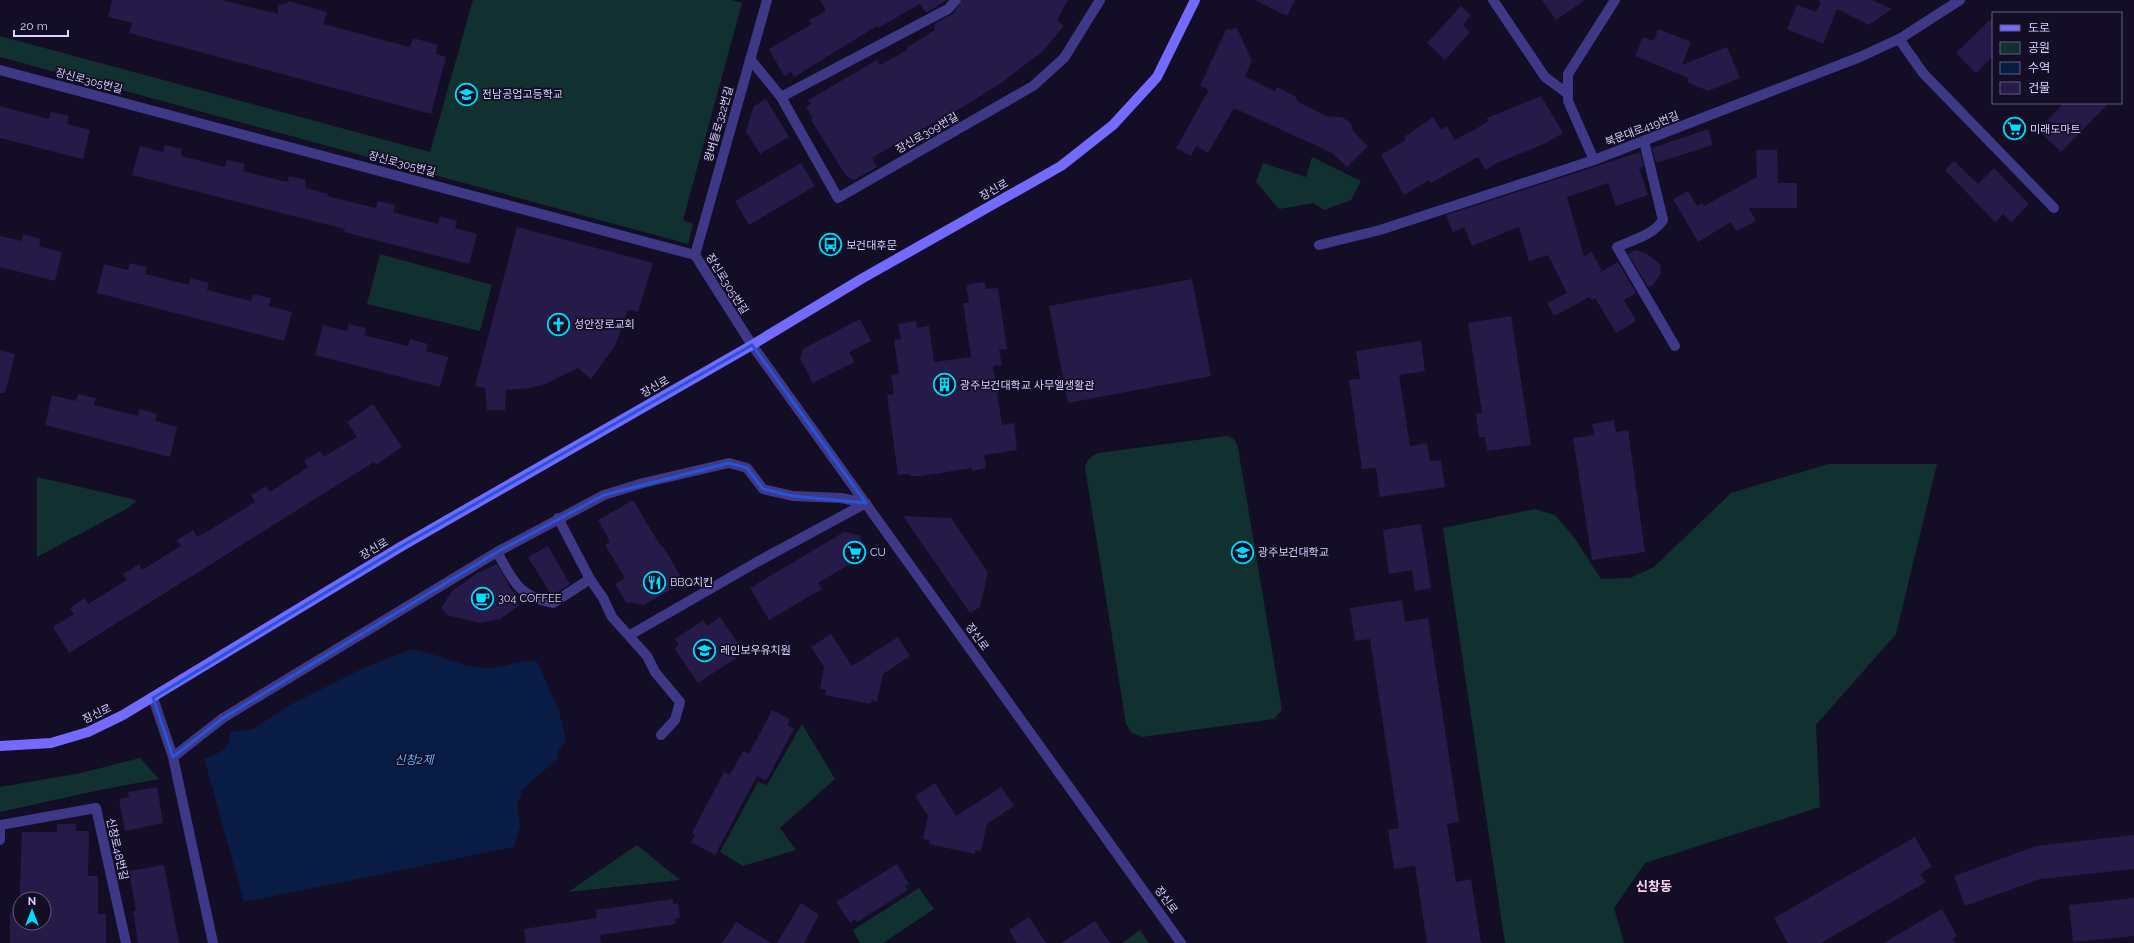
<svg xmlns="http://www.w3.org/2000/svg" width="2134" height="943" font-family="Raleway,'Noto Sans KR',sans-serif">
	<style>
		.green { fill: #113030 }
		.water { fill: #091c45 }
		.building { fill: #251a48; fill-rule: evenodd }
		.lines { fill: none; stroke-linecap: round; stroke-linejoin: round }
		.service { stroke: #3e3886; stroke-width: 10 }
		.minor { stroke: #3e3886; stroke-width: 10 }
		.secondary { stroke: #736aff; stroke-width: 10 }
		.marked { fill: none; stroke: #2655da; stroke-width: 3; stroke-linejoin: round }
		.labels { text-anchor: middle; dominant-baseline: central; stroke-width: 3.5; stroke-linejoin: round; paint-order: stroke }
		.street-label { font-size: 11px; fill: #dad3ff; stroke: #130e26 }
		.poi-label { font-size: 11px; fill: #dad3ff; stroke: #130e26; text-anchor: start }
		.water-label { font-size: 12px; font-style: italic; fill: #61b1ff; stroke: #130e26 }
		.quarter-label { font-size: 13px; font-weight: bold; fill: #ffd5ee; stroke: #130e26 }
	</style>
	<rect width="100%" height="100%" fill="#130e26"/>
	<!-- green -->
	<path class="green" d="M473,0h258l11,3 -59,217 10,4 -5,20 -688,-187v-21l430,116z
		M1312,157l49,24 -10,19 -27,10 -11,-7 -34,6 -23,-27 7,-19 43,14z
		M380,254l112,31 -12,46 -113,-27z
		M1227,436l8,4 3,8 44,262 -8,9 -132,18 -10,-4 -6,-9 -41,-257c2,-7 6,-11 13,-14z
		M1828,464h109l-41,170 -80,91 4,82 -175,56 -31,45 10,35h-119l-62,-415 92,-19 20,6 19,22 27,42 29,-1 24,-11 77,-74z
		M37,477l91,21 8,3 -8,7 -91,49z
		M802,724l33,55 -55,49 16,22 -53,16 -23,-14 38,-70 9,3z
		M140,758l19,21 -59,11 -100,22v-25l81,-14z
		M637,845l43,35 -112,12z
		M919,888l15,21 -51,34h-23l-7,-13z
		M1140,930l9,13h-27z"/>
	<!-- water -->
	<path class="water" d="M413,649c24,5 48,18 72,19 19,1 34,-10 52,-6l2,4 20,45 7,30 -7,8 -2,10 -34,30 -6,15 3,21 -6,22 -270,55 -40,-144c8,-2 19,-6 23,-13 3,-5 1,-9 4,-13l22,-3 39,-25 76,-38z"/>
	<!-- building -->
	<path class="building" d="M112,0h110l56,14v-9l9,-2 1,-2 39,11 -4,12 87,23 3,-9 25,7 -2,9 10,3 -15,57 -302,-81 3,-10 -24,-6z
		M820,0h127l-21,13 -6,-9 -42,24 -1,-2 -83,51 -3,-5 -7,4 -15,-27 43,-25 -3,-4 17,-9z
		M962,0h106l-11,20 7,6 -21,25 -42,32 -38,24 -40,22v-1l-51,30 5,9 -23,13 -8,-4 -35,-56 2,-2 -7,-11 5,-3 -3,-4 69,-40 3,5 27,-15 -1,-2 29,-18 -1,-6 19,-10z
		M1255,0h40l-8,16z
		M1542,0h43l-29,20z
		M1817,0h55l20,9 -23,16 -32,-16 -14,35 -36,-15 10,-24 19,7 5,-10z
		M1461,6l10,9 -8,10 7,7 -25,28 -18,-17z
		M1993,17v39l-17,17 -20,-20z
		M1237,28l15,33 -7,15 30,15 2,-4 18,9 3,6 28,14 16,1 9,6 2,8 15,15 -21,21 -15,-14 -98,-45 -26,45 -12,-7 -5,10 -15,-8 33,-58 -9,-4 26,-56z
		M1658,29l33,13 -9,23 45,-18 13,31 -32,13 -21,-9 2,-4 -54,-22 8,-19 11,4z
		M1541,96l22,37 -19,11 -47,19 -12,7 -7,-13 -47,26 -2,-3 -25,15 -23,-40 25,-15 -2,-3 29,-20 8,13 6,-4 8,14 33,-18 -1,-4z
		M766,99l23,38 -29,17 -14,-23 8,-25z
		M2064,103h45l-48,49 -23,-22z
		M0,106l49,13 2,-7 18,4 -2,8 23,6 -7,29 -83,-21z
		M1708,129l5,16 -57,18 -4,-15z
		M165,145l17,4 -1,7 44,11 2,-7 18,4 -2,7 44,11 2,-6 17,4 -1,8 23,6 -1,2 49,12 2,-7 17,4 -2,7 45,12 2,-8 17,5 -2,7 22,6 -8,30 -125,-32 1,-3 -213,-54 8,-29 23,6z
		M1756,150h21l1,33h19v25h-48l7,13 -20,10 -5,-9 -33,20 -25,-43 15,-8 9,15 5,-3 2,3 53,-29z
		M1640,152l4,15 -5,1 9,27 -32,11 -8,-23 -41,14 17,59 8,-4 10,19 16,-9 18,31 -12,7 12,21 -20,12 -21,-35 -4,2 -1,-3 -36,19 -7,-13 20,-10 -19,-38 -19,6 -10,-34 -47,19 -8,-19 -11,5 -7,-17z
		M1954,161l24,23 16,-16 35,36 -18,18 -8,-8 -8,8 -50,-52z
		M801,163l14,23 -66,39 -14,-24z
		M517,227l136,36 -15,49 -10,-2 -13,36 -24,33 -13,-11 -33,16 -15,4 -24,2 -1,20h-18l-2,-22 -10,-2z
		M23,234l18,5 -2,7 23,6 -7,29 -55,-14v-31l22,5z
		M1636,250l11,4 13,10 1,9 -7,11 -6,3 -20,-33z
		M130,263l17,4 -2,7 44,11 2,-7 18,5 -2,7 44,11 2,-7 18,4 -2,8 23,6 -8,29 -187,-48 7,-29 24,6z
		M1192,279l19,97 -143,27 -19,-97z
		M985,282l1,7 12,-1 9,61 -8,1 3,15 -9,1 9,59 12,-2 3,27 -33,5 2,13 -14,3v-3l-50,8h-12l-1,-2 -11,1 -11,-80 7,-1 -3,-19 8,-1 -5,-34 7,-1 -3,-15 18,-3 1,7 12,-2 5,36 37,-5 -8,-54h6l-3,-18z
		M1511,316l20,129 -44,6 -2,-14h-6l-3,-23 6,-1 -14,-90z
		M860,319l11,22 -22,11 6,10 -42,21 -13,-25 3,-9z
		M349,324l17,4 -2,7 44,11 2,-7 18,5 -2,7 22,6 -8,30 -125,-32 8,-30 24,6z
		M1421,341l4,30 -26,4 11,71 17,-3 3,18 11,-1 4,27 -65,10 -4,-29 -14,1 -13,-89 11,-1 -4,-28z
		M0,350l15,4 -10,39h-5z
		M78,394l18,4 -2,7 44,11 2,-7 17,5 -2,7 22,6 -7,30 -125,-32 7,-30 24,6z
		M373,404l29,43 -26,18 -2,-3 -305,191 -16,-26 21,-13 -4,-6 15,-10 3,6 39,-24 -4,-6 16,-10 3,6 39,-24 -4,-6 16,-10 4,7 21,-12 37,-23 -4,-7 15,-9 4,6 38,-25 -4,-6 16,-10 3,6 34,-20 -10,-15z
		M1614,420l2,12 12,-2 17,122 -53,8 -19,-122 21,-3 -2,-11z
		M633,500l27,45 1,-1 6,9 17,29 -40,23 -18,-3 -11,-18 10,-6 -20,-33 5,-3 -12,-22z
		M903,516l48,2 37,54 -8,35 -10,6z
		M1421,524l10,64 -16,3 -3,-21 -23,4 -6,-44z
		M844,532l15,3 10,18 -51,30 4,6 -53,31 -19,-32z
		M548,546l22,38 -18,12 -24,-39z
		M497,564l23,41 -20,14 -20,4 -33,-8 -6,-7 11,-17 24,-17z
		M1402,600l3,22 23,-4 31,204 -12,2 9,58 15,-3 10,64h-54l-12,-77 -21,3 -6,-39 11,-2 -29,-189 -15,2 -5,-33z
		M720,617l20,29 -8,6 4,6 -38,25 -24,-35 5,-3 -4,-6 28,-19 4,6z
		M831,634l21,32 46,-29 12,19 -27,18 -6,28 -5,-2 -1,4 -46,-9 1,-5 -6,-1 4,-22 -13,-20z
		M772,710l18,9 -3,6 7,4 -28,52 -9,-5 -42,79 -24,-13 4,-7 -3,-2 32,-61 6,3 13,-24 6,3z
		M935,783l21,33 45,-29 13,19 -27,18 -6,27 -6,-1v4l-46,-10 1,-4 -7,-1 5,-23 -13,-20z
		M157,787l6,36 -38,8 -6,-32 10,-2 -1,-5z
		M57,824h19v7h13l-1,45h10v38h8v29h-96v-30h9l3,-81h35zM20,899h24v24h-24z
		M2134,835v34l-94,10 -75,27 -11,-30 82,-30z
		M1915,837l17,30 -12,7 6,8 -105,61h-33l-14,-25z
		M897,864l12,20 -4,2 3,4 -51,32 -2,-3 -5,4 -14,-21z
		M164,865l15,78h-41l-5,-32h3l-7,-40z
		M2134,898v38l-61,6 -4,-37z
		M673,899v5l5,-1 2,15 -5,1 1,5 -76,11 1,8h-75l-2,-14 73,-11 -1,-8z
		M801,903l18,12 -15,28h-27z
		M1942,909l15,27 -5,3 3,4h-72z
		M1029,917l17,26h-29l-8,-13z
		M1095,921l15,22h-49z
		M736,922l35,21h-49z"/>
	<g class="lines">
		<!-- service -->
		<path class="service" d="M1899,39l24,34 131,135
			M1644,141l19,79c-10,15 -30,20 -46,27l58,99
			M558,518l32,61 13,19 9,19 35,39 8,16 25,30 -5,18 -14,15
			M497,552c16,28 21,45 56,51l37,-24"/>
		<!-- minor -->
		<path class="minor" d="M1493,0l52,77 23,17
			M750,59l31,38 57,101 195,-112 31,-28 36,-58
			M0,70l695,185 57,90 429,598
			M781,97l167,-88 8,-9
			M1594,160l-26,-59v-27l47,-74
			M1319,245l61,-15 214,-70 266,-103 41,-19 59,-38
			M695,255l72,-255
			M630,635l127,-73 109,-59
			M153,698l20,59 40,186
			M173,757l50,-39 274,-166 107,-57 39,-12 86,-20 18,5 16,21 30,7 48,2 25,5
			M0,825l96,-17 30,135
			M0,840v-15"/>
		<!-- secondary -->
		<path class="secondary" d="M0,746l51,-3 37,-11 35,-17 279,-169 350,-201 111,-67 198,-112 52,-41 44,-48 38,-77"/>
	</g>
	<!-- marked area -->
	<path class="marked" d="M752,345l114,158 -73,-7 -30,-7 -16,-21 -18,-5 -125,32 -107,57 -274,166 -50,39 -20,-59 249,-152z"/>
	<!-- icons -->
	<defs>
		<symbol id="school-ring" viewBox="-11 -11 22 22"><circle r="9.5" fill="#130e26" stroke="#00dcfe" stroke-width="1.5"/><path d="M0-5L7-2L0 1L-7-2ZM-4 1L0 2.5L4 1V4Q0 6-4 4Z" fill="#00dcfe"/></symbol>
		<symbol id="supermarket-ring" viewBox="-11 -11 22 22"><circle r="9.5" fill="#130e26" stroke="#00dcfe" stroke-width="1.5"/><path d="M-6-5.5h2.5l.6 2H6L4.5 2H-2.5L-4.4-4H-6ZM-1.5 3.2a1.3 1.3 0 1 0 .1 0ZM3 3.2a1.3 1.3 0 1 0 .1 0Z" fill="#00dcfe"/></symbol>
		<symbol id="bus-ring" viewBox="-11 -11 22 22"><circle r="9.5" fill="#130e26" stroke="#00dcfe" stroke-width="1.5"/><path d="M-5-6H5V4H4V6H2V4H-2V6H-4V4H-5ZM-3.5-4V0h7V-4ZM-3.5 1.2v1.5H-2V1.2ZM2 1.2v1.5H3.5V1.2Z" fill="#00dcfe"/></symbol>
		<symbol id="church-ring" viewBox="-11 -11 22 22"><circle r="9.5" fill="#130e26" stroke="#00dcfe" stroke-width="1.5"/><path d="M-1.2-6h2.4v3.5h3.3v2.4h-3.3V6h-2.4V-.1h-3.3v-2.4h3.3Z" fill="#00dcfe"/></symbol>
		<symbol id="building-ring" viewBox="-11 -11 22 22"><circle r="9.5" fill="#130e26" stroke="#00dcfe" stroke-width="1.5"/><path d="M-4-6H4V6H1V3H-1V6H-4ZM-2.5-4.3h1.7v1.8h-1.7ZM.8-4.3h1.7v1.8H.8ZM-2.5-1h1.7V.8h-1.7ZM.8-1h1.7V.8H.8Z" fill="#00dcfe"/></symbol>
		<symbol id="university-ring" viewBox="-11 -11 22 22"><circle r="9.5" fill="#130e26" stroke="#00dcfe" stroke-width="1.5"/><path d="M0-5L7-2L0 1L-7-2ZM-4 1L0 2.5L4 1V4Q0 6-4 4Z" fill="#00dcfe"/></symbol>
		<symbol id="restaurant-ring" viewBox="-11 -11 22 22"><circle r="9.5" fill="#130e26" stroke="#00dcfe" stroke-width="1.5"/><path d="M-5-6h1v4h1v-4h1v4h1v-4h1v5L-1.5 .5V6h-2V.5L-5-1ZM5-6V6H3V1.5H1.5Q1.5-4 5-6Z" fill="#00dcfe"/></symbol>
		<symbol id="cafe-ring" viewBox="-11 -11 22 22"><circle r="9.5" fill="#130e26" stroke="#00dcfe" stroke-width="1.5"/><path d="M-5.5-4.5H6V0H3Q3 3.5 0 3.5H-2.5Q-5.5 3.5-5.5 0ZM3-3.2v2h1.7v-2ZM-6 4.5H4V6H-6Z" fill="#00dcfe"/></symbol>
	</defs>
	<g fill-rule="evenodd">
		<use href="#school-ring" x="454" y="82" width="25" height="25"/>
		<use href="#supermarket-ring" x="2002" y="116" width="25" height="25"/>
		<use href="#bus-ring" x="818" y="232" width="25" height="25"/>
		<use href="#church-ring" x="546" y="312" width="25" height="25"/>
		<use href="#building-ring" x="932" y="372" width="25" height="25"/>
		<use href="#supermarket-ring" x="842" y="540" width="25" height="25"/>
		<use href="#university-ring" x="1230" y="540" width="25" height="25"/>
		<use href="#restaurant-ring" x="642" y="570" width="25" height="25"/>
		<use href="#cafe-ring" x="470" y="586" width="25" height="25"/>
		<use href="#school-ring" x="692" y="638" width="25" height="25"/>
	</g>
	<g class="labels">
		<!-- street labels -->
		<g class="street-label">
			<text transform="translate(89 81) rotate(15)">장신로305번길</text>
			<text transform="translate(719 124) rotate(-74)">왕버들로322번길</text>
			<text transform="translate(1642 129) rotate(-21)">북문대로419번길</text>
			<text transform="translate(927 133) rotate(-30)">장신로309번길</text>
			<text transform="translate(402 164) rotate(15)">장신로305번길</text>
			<text transform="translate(994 190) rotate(-30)">장신로</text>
			<text transform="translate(727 284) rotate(58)">장신로305번길</text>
			<text transform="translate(655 387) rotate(-30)">장신로</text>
			<text transform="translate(374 549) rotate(-31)">장신로</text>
			<text transform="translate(977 637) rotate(54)">장신로</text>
			<text transform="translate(97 714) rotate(-25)">장신로</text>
			<text transform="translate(117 849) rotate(77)">신창로48번길</text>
			<text transform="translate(1166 900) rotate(54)">장신로</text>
		</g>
		<!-- poi labels -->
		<g class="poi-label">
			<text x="482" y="94">전남공업고등학교</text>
			<text x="2030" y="129">미래도마트</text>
			<text x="846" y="245">보건대후문</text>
			<text x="574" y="324">성안장로교회</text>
			<text x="960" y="385">광주보건대학교 사무엘생활관</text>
			<text x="870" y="552">CU</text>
			<text x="1258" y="552">광주보건대학교</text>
			<text x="670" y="582">BBQ치킨</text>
			<text x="498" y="598">304 COFFEE</text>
			<text x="720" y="650">레인보우유치원</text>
		</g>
		<!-- water labels -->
		<g class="water-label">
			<text x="414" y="760">신창2제</text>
		</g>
		<!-- quarter labels -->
		<g class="quarter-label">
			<text x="1654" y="886">신창동</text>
		</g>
	</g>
	<!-- legend -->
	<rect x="1992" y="12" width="130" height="92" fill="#130e26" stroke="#635d7d"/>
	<rect x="2000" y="25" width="20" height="6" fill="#736aff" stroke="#635d7d"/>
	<text x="2028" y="32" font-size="12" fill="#dad3ff">도로</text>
	<rect x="2000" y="42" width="20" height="12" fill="#113030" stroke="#635d7d"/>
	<text x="2028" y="52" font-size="12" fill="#dad3ff">공원</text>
	<rect x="2000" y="62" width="20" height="12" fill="#091c45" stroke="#635d7d"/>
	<text x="2028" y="72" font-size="12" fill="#dad3ff">수역</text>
	<rect x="2000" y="82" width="20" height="12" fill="#251a48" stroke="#635d7d"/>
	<text x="2028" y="92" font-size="12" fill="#dad3ff">건물</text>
	<!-- north arrow -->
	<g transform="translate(32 911)"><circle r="19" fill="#130e26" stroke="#635d7d"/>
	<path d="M0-3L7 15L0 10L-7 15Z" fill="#00dcfe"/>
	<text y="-6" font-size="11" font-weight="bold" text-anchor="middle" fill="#dad3ff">N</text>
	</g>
	<!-- scale -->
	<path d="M14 30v6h54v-6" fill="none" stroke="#dad3ff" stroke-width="2"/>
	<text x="20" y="30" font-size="12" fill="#dad3ff" stroke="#130e26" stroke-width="3" paint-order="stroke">20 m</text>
</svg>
